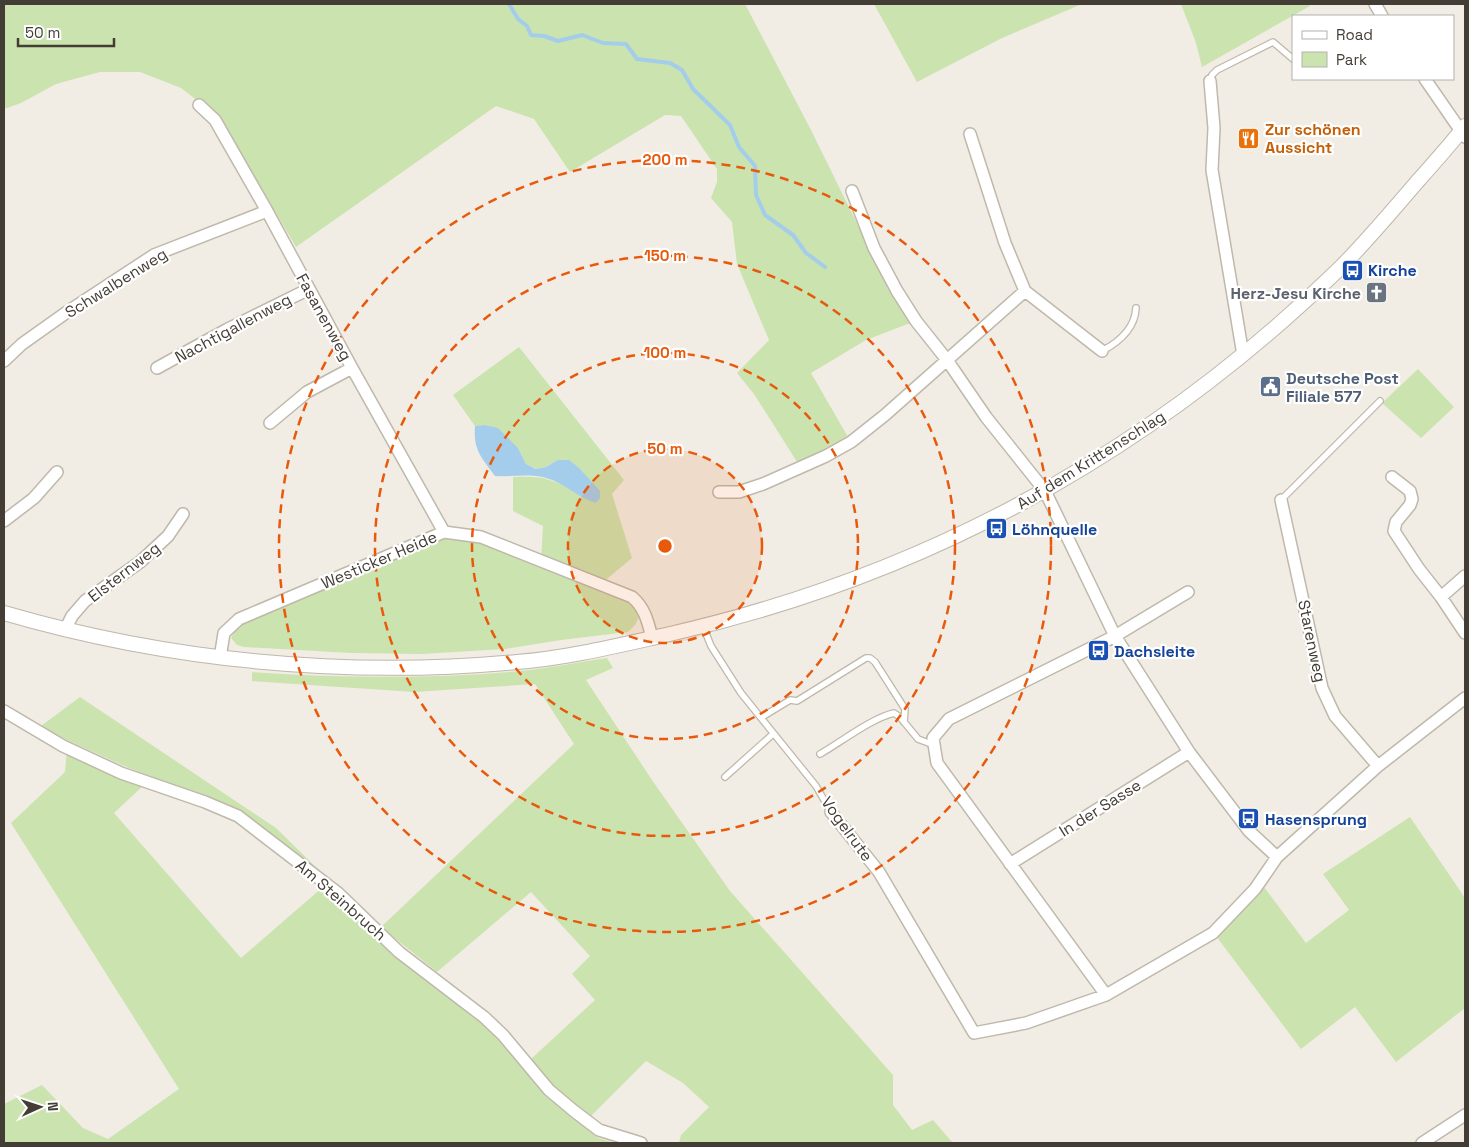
<svg xmlns="http://www.w3.org/2000/svg" width="1469" height="1147" font-family="'Space Grotesk',sans-serif">
	<style>
		.green { fill: #cbe3af }
		.water { fill: #a3cdeb }
		.lines { fill: none; stroke-linecap: round; stroke-linejoin: round }
		.stream { stroke: #a3cdeb; stroke-width: 4 }
		.service-casing { stroke: #bfb8ab; stroke-width: 8 }
		.minor-casing { stroke: #bfb8ab; stroke-width: 14 }
		.tertiary-casing { stroke: #bfb8ab; stroke-width: 16 }
		.service { stroke: #fff; stroke-width: 5.5 }
		.minor { stroke: #fff; stroke-width: 11 }
		.tertiary { stroke: #fff; stroke-width: 14 }
		.ring { fill: none; stroke: #e8590c; stroke-width: 2.5; stroke-dasharray: 9 6 }
		.labels { text-anchor: middle; dominant-baseline: central; stroke-width: 4.5; stroke-linejoin: round; paint-order: stroke }
		.food-label { font-size: 16px; font-weight: bold; fill: #c56008; stroke: #fff; text-anchor: start }
		.transit-label { font-size: 16px; font-weight: bold; fill: #164399; stroke: #fff; text-anchor: start }
		.street-label { font-size: 16px; fill: #433d35; stroke: #fff }
		.worship-label { font-size: 16px; font-weight: bold; fill: #5b616d; stroke: #fff; text-anchor: end }
		.service-label { font-size: 16px; font-weight: bold; fill: #4e5e75; stroke: #fff; text-anchor: start }
		.centre { fill: #e8590c; stroke: #fff; stroke-width: 2.5 }
		.ring-label { font-size: 15px; text-anchor: middle; font-weight: bold; fill: #e8590c; stroke: #fff; stroke-width: 4.5; stroke-linejoin: round; paint-order: stroke }
	</style>
	<rect width="100%" height="100%" fill="#f1ede4"/>
	<!-- green -->
	<path class="green" d="M4,4h741l66,126 58,118 44,74 -47,18 -55,33 37,64 -11,8 -38,20 -45,-71 -17,-21 32,-33 -32,-76 -5,-42 -21,-24 6,-16v-13l-36,-53 -16,-1 -95,57 -36,-53 -38,-13 -200,141 -76,-129 -39,-30 -41,-16h-40l-44,12 -35,19 -17,6z
		M874,4h208l-80,34 -85,44z
		M1181,4h127l2,2 -108,61 -6,-24z
		M519,347l105,133 -12,14 20,64 -30,25 -61,-22 2,-35 -30,-15v-34c24,-1 32,0 55,10l-10,-27 -12,7 -9,2 -11,-5 -8,-16 -33,-23 -10,1 -22,-31z
		M1418,369l36,38 -33,31 -39,-35z
		M445,536l36,4 153,64 5,13 -4,8 -7,7 -67,8 -56,9 -84,5 -70,-1 -107,-6 -7,-2 -6,-7 9,-17z
		M607,658l6,10 -27,12 68,103 76,108 163,184v30l19,25 21,-10 20,23h-274l2,-8 28,-28 -26,-24 -37,-22 -57,57 -38,-34 -20,-25 64,-59 -23,-26 18,-18 -59,-64 -94,80 -56,-45 193,-183 -39,-60 -121,8 -162,-11v-9c89,6 179,7 269,-1 29,-3 58,-9 86,-13z
		M80,697l196,131 52,51 -89,-67 -117,-47 -55,-25 -26,-14z
		M67,750l78,34 -31,29 127,145 83,-72 178,152 44,56 52,44 17,5h-609l-2,-3v-36l38,-19 41,43 25,11 71,-50 -168,-266 54,-51z
		M1410,817l55,81v110l-69,54 -41,-55 -54,42 -85,-113 48,-49 42,56 43,-33 -26,-36z"/>
	<!-- water -->
	<path class="water" d="M485,425l13,3 20,20 8,16 10,5 10,-2 12,-7h11l10,8 21,23v7l-4,5c-18,-5 -31,-20 -50,-25 -16,-5 -35,-1 -51,-2 -14,-19 -22,-26 -20,-50z"/>
	<g class="lines">
		<!-- stream -->
		<path class="stream" d="M509,4l9,15 9,7 4,9 13,1 14,5 24,-6 21,8 23,1 11,15 33,4 12,7 11,19 37,36 9,22 16,19 1,29 9,20 28,20 13,18 19,14"/>
		<defs>
			<path id="service" d="M1210,81l2,-6 5,-5 56,-28 20,17
				M1102,351c17,-9 33,-23 34,-43
				M1281,500l99,-99
				M703,626l8,20 30,47 75,93 15,26
				M762,717l28,-17 7,1 69,-43h4l5,4 30,47 -1,13
				M820,754c21,-12 52,-36 74,-41l6,4 18,22 16,6
				M725,777l48,-43"/>
			<path id="minor" d="M1375,4l7,12
				M1425,79l40,58
				M1210,81l4,47 -2,42 31,185
				M199,105l16,15 52,91 85,157 92,164
				M970,134l35,109 20,48
				M852,191l22,57 23,43 19,30 31,39 39,57 59,74 70,145 74,116 60,79 28,26
				M4,361l18,-17 45,-32 87,-57 113,-44
				M157,368l71,-39 81,-40
				M270,423l37,-31 45,-24
				M1392,477l18,14 2,8 -2,6 -14,17 -2,9 25,38 22,28 24,36
				M719,492h20l24,-8 63,-28 25,-14 34,-27 140,-124 77,60
				M1281,500l41,188 13,28 43,50
				M4,521l30,-23 23,-26
				M1441,597l24,-21
				M65,630l7,-14 13,-15 55,-39 28,-26 15,-22
				M220,658l4,-25 15,-14 205,-87 37,5 151,60c13,11 16,25 20,41
				M4,711l59,35 58,27 84,29 33,14 100,77 61,59 85,65 19,18 46,55 25,21 25,19 42,13
				M831,812l48,60 95,161 52,-10 80,-28 107,-62 42,-44 22,-32 101,-91 87,-68
				M1010,864l179,-112
				M1106,995l-169,-232 -4,-25 16,-19 166,-83 73,-44
				M1422,1143l43,-28"/>
			<path id="tertiary" d="M4,613c165,48 341,65 513,49 51,-4 103,-17 153,-28 258,-59 481,-182 670,-366 27,-27 52,-57 77,-86 16,-18 33,-37 48,-56"/>
		</defs>
		<!-- service casing -->
		<use href="#service" class="service-casing"/>
		<!-- minor casing -->
		<use href="#minor" class="minor-casing"/>
		<!-- tertiary casing -->
		<use href="#tertiary" class="tertiary-casing"/>
		<!-- service -->
		<use href="#service" class="service"/>
		<!-- minor -->
		<use href="#minor" class="minor"/>
		<!-- tertiary -->
		<use href="#tertiary" class="tertiary"/>
	</g>
	<!-- distance rings -->
	<circle cx="665" cy="546" r="97" fill="#e8590c" fill-opacity=".12"/>
	<g class="ring">
		<circle cx="665" cy="546" r="97"/>
		<circle cx="665" cy="546" r="193"/>
		<circle cx="665" cy="546" r="290"/>
		<circle cx="665" cy="546" r="386"/>
	</g>
	<!-- icons -->
	<defs>
		<symbol id="restaurant-square" viewBox="-11 -11 22 22"><rect x="-9" y="-9" width="18" height="18" rx="4" fill="#e8710a" stroke="#fff"/><path d="M-5-6h1v4h1v-4h1v4h1v-4h1v5L-1.5 .5V6h-2V.5L-5-1ZM5-6V6H3V1.5H1.5Q1.5-4 5-6Z" fill="#fff"/></symbol>
		<symbol id="bus-square" viewBox="-11 -11 22 22"><rect x="-9" y="-9" width="18" height="18" rx="4" fill="#1a4fb4" stroke="#fff"/><path d="M-5-6H5V4H4V6H2V4H-2V6H-4V4H-5ZM-3.5-4V0h7V-4ZM-3.5 1.2v1.5H-2V1.2ZM2 1.2v1.5H3.5V1.2Z" fill="#fff"/></symbol>
		<symbol id="church-square" viewBox="-11 -11 22 22"><rect x="-9" y="-9" width="18" height="18" rx="4" fill="#6b7280" stroke="#fff"/><path d="M-1.2-6h2.4v3.5h3.3v2.4h-3.3V6h-2.4V-.1h-3.3v-2.4h3.3Z" fill="#fff"/></symbol>
		<symbol id="civic-square" viewBox="-11 -11 22 22"><rect x="-9" y="-9" width="18" height="18" rx="4" fill="#5c6f8a" stroke="#fff"/><path d="M-.6-6.5H3V-4.5H.6V-3L4-1V1h2V6H-6V1h2V-1L-.6-3ZM-1.2 2.5V6h2.4V2.5Z" fill="#fff"/></symbol>
	</defs>
	<g fill-rule="evenodd">
		<use href="#restaurant-square" x="1236" y="126" width="25" height="25"/>
		<use href="#bus-square" x="1340" y="258" width="25" height="25"/>
		<use href="#church-square" x="1364" y="280" width="25" height="25"/>
		<use href="#civic-square" x="1258" y="374" width="25" height="25"/>
		<use href="#bus-square" x="984" y="516" width="25" height="25"/>
		<use href="#bus-square" x="1086" y="638" width="25" height="25"/>
		<use href="#bus-square" x="1236" y="806" width="25" height="25"/>
	</g>
	<g class="labels">
		<!-- food labels -->
		<g class="food-label">
			<text x="1265" y="129">Zur schönen<tspan x="1265" dy="18">Aussicht</tspan></text>
		</g>
		<!-- transit labels -->
		<g class="transit-label">
			<text x="1368" y="270">Kirche</text>
			<text x="1012" y="529">Löhnquelle</text>
			<text x="1114" y="651">Dachsleite</text>
			<text x="1265" y="819">Hasensprung</text>
		</g>
		<!-- street labels -->
		<g class="street-label">
			<text transform="translate(116 283) rotate(-32)">Schwalbenweg</text>
			<text transform="translate(324 317) rotate(61)">Fasanenweg</text>
			<text transform="translate(233 328) rotate(-28)">Nachtigallenweg</text>
			<text transform="translate(1091 460) rotate(-32)">Auf dem Krittenschlag</text>
			<text transform="translate(379 560) rotate(-23)">Westicker Heide</text>
			<text transform="translate(124 572) rotate(-38)">Elsternweg</text>
			<text transform="translate(1312 641) rotate(78)">Starenweg</text>
			<text transform="translate(1100 808) rotate(-32)">In der Sasse</text>
			<text transform="translate(847 829) rotate(54)">Vogelrute</text>
			<text transform="translate(341 900) rotate(41)">Am Steinbruch</text>
		</g>
		<!-- worship labels -->
		<g class="worship-label">
			<text x="1361" y="293">Herz-Jesu Kirche</text>
		</g>
		<!-- service labels -->
		<g class="service-label">
			<text x="1286" y="378">Deutsche Post<tspan x="1286" dy="18">Filiale 577</tspan></text>
		</g>
	</g>
	<circle cx="665" cy="546" r="8" class="centre"/>
	<g class="ring-label">
		<text x="665" y="165">200 m</text>
		<text x="665" y="261">150 m</text>
		<text x="665" y="358">100 m</text>
		<text x="665" y="454">50 m</text>
	</g>
	<!-- border -->
	<rect width="1469" height="1147" fill="none" stroke="#433d35" stroke-width="10"/>
	<!-- legend -->
	<rect x="1292" y="15" width="162" height="65" fill="#ffffff" stroke="#b4b1ae"/>
	<rect x="1302" y="31" width="25" height="8" fill="#ffffff" stroke="#b4b1ae"/>
	<text x="1336" y="40" font-size="15" fill="#433d35">Road</text>
	<rect x="1302" y="52" width="25" height="15" fill="#cbe3af" stroke="#b4b1ae"/>
	<text x="1336" y="65" font-size="15" fill="#433d35">Park</text>
	<!-- north arrow -->
	<g transform="translate(40 1107) rotate(87)" stroke="#ffffff" stroke-width="4" paint-order="stroke">
	<path d="M0-4L9 19L0 12L-9 19Z" fill="#433d35"/>
	<text y="-8" font-size="14" font-weight="bold" text-anchor="middle" fill="#433d35">N</text>
	</g>
	<!-- scale -->
	<path d="M18 38v8h96v-8" fill="none" stroke="#433d35" stroke-width="2.5"/>
	<text x="25" y="38" font-size="15" fill="#433d35" stroke="#ffffff" stroke-width="4" paint-order="stroke">50 m</text>
</svg>
